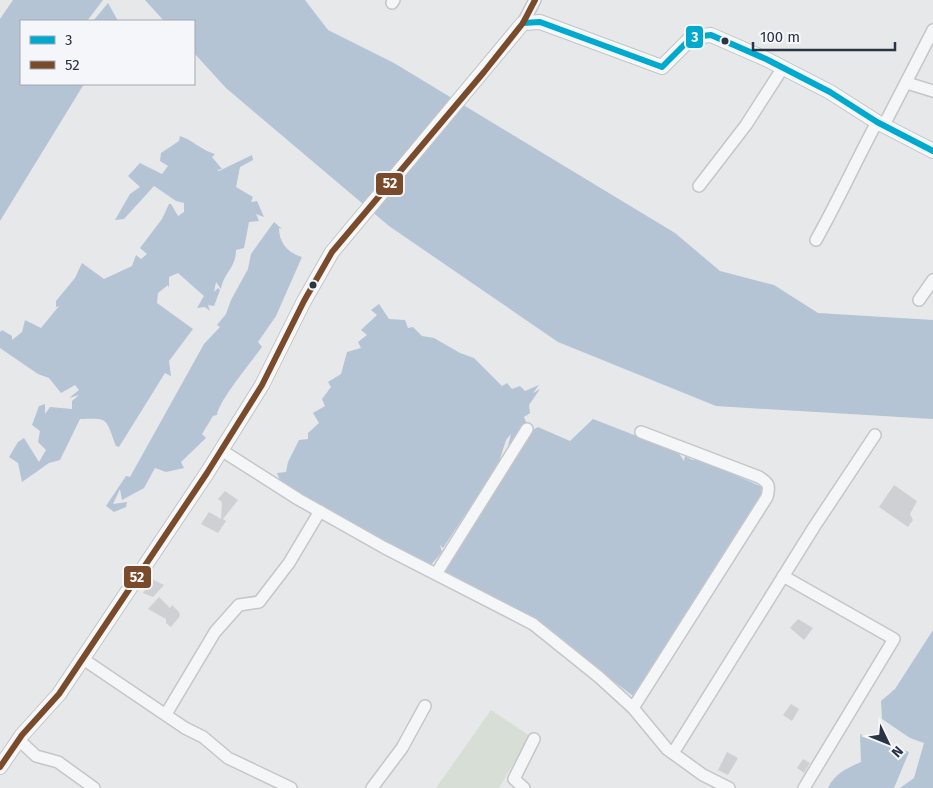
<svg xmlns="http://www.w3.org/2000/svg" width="933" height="788" font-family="'Fira Sans',sans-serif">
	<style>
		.green { fill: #d6ded6 }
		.water { fill: #b4c4d5 }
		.building { fill: #ced0d3 }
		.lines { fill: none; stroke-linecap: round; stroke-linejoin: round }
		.minor-casing { stroke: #c4c6c8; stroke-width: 14 }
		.major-casing { stroke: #c2c5c8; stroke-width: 16 }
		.minor { stroke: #f5f6f7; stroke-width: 11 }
		.major { stroke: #f8f8f8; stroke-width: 14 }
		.bus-1-casing { stroke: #f4f6f9; stroke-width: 10 }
		.bus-2-casing { stroke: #f4f6f9; stroke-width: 10 }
		.bus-1 { stroke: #00a9ce; stroke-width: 6 }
		.bus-2 { stroke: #7a4b2a; stroke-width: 6 }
		.bus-dot { fill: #2b3445; stroke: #f4f6f9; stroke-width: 2 }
		.line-badge { stroke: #f4f6f9; stroke-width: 2 }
		.badge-label { font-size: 14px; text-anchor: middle; font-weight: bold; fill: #fff }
	</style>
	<rect width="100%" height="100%" fill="#e6e8ea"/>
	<!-- green -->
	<path class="green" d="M491,710l39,26 -31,52h-63z"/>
	<!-- water -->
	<path class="water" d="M13,0h90l-16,21h-66v63h63l-84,137v-202z
		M145,0h160l23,30 66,33 281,170 45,38 54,14 44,28 115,7v99l-217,-13 -158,-64 -169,-116 -163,-138 -32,-35v-32h-30z
		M108,3l10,18h-25z
		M180,136c14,5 21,14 35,18l-3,3 10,12 -5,1 2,1 33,-16 1,5 -13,7 -4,20 17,10 -2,5 6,-1 7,16 -8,-3 3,7 -10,1 -5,26 -8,2c0,18 -12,22 -15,39l-5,-7 -2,10 4,-4 2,2 -6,16 -6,-1 2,6 -5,-4 -8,1 7,-12 -26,-23 -9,4v11l-1,-3 -10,8 -1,10 36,26 -24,32 2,15 -6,-3 -46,74 -3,-1c-11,-29 -7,-28 -36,-27l-20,41 -11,3 -27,19 -4,-19 -9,-6 9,-15 6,-4 15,24 7,-12 -8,-8 2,-11 -8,-6 7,-19 6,-2v10l5,-7 22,2v-8l7,-6 -10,3 10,-8 -4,-5 -14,8 -12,-15 -11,-4 -38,-26v-16l2,-2 10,6v4l10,-8 3,-12 16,8 18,-22 -3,1v-6l19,-23 7,-15 22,16 28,-13 4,-11 5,4 6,-5 -7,-6 22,-29 7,-15h2l7,12 6,-4v-9l-8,-2 -22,-15 -30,33 -9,1 15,-26 10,-7 -12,-11 12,-13 22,11 6,-8 -8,-5 1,-8 18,-12z
		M274,222l8,7 -3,-1c0,15 9,25 23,29l-26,59 -18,26 4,5c-11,15 -44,55 -45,68l-4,1 -11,18 4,4 -25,24 3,6 -18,4 -11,-4 -11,20 -22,12 -2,-11 -7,15 14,-2 -1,5 -12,5 -8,-6 20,-30 4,1 74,-133 16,-17 -3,-2 9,-11 5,-14 17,-31 3,-15z
		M379,304l10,15 16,1 3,8 5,-1 9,9 12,2 26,15 14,5 28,28 5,-3 5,6 8,-3 5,5 14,-6 -6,8 7,-4 -11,16 1,8 -6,4 3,7 -6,2 1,2 -14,18 3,-12 -5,6 -8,25 -55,83 -3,-3 2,7 -12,14 -149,-83 -4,-10 9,-1 2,-10 11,-22 9,-1v-6l11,-10 -6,-10 12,-7 -3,-7 9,-12 -3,-5 13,-8 6,-22 14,-4 -3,-6 9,-7 -6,-5 16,-15 -6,-5z
		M593,419l85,33 6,9 1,-5 7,4 8,-1 62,28 -1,7 -128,202 -69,-53 -121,-72 70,-118 13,-12v-7l12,-7 32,14z
		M933,630v158h-33l14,-10 10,-35 -14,-5 -28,-19 -1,-18 14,-12z
		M860,734l49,18 -15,36h-66c6,-14 19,-20 33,-26z"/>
	<!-- building -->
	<path class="building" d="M894,485l23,16 -7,13 3,6 -5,7 -29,-20z
		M225,491l13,9 -15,19 3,2 -8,12 -17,-9 8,-12 12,7 1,-17 -4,-3z
		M152,579l12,6 -11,12 -10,-4z
		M159,597l11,11 2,-3 7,7 1,4 -9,11 -5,-4v-4l-18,-10z
		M798,619l15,9 -9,12 -14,-12z
		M791,704l8,5 -7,12 -9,-6z
		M727,752l11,6 -10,17 -10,-5z
		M803,759l7,4 -6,10 -7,-5z"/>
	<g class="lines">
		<defs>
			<path id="minor" d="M392,3l2,-3
				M523,23l12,-23
				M907,83l26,8
				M884,125l49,-95
				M699,186l47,-61 36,-56
				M816,240c22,-39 40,-79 61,-118
				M919,300l14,-20
				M221,450l77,49 87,49 148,76 66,53 34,31 34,41 36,26 26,13
				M436,574l91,-145
				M783,576l111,63 -90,149
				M83,659l102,69 18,9 25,21 63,30
				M633,708l134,-211c3,-11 2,-14 -8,-20l-118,-45
				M166,714l49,-82 24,-27 20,-3 30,-39 31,-52
				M19,740l17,16 22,6 36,26
				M673,753l141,-226 61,-92
				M372,788l30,-40 23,-42
				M524,788l-10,-9 20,-40"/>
			<path id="major" d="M0,767l22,-32 37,-41 148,-221 55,-88 42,-84 28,-49 191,-229 17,-1 122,45 30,-30 19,-2 55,24 64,33 47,30 56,29"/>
		</defs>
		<!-- minor casing -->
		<use href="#minor" class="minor-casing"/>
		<!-- major casing -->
		<use href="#major" class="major-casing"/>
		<!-- minor -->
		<use href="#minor" class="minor"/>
		<!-- major -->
		<use href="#major" class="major"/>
		<defs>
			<path id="bus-1" d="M523,23l17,-1 122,45 30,-30 19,-2 55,24 64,33 47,30 56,29"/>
			<path id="bus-2" d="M0,767l22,-32 37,-41 148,-221 55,-88 42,-84 28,-49 152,-180 39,-49 12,-23"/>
		</defs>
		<!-- bus-1 casing -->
		<use href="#bus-1" class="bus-1-casing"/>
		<!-- bus-2 casing -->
		<use href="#bus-2" class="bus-2-casing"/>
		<!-- bus-1 -->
		<use href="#bus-1" class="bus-1"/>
		<!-- bus-2 -->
		<use href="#bus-2" class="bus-2"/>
	</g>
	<!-- markers -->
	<g class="bus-dot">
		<circle cx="725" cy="41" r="4.5"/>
		<circle cx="313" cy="285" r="4.5"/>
	</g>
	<g class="line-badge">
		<rect x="685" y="25" width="19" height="24" rx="5" fill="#00a9ce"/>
		<rect x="375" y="172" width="29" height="24" rx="5" fill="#7a4b2a"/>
		<rect x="123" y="565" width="29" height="24" rx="5" fill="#7a4b2a"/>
	</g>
	<g class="badge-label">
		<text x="695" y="42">3</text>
		<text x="390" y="188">52</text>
		<text x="137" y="582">52</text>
	</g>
	<!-- legend -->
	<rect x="20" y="20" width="175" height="65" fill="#f4f6f9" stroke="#a4a8b1"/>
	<rect x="30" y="36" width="25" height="8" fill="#00a9ce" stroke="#a4a8b1"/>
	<text x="65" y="45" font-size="15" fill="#2b3445">3</text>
	<rect x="30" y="61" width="25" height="8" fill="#7a4b2a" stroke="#a4a8b1"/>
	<text x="65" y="70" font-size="15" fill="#2b3445">52</text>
	<!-- north arrow -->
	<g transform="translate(888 743) rotate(133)" stroke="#f4f6f9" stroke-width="4" paint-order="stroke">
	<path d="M0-4L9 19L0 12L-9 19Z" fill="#2b3445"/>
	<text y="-8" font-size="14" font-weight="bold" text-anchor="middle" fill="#2b3445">N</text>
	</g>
	<!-- scale -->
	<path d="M753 42v8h142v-8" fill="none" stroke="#2b3445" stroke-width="2.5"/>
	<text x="760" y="42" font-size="15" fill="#2b3445" stroke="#f4f6f9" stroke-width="4" paint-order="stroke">100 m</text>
</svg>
